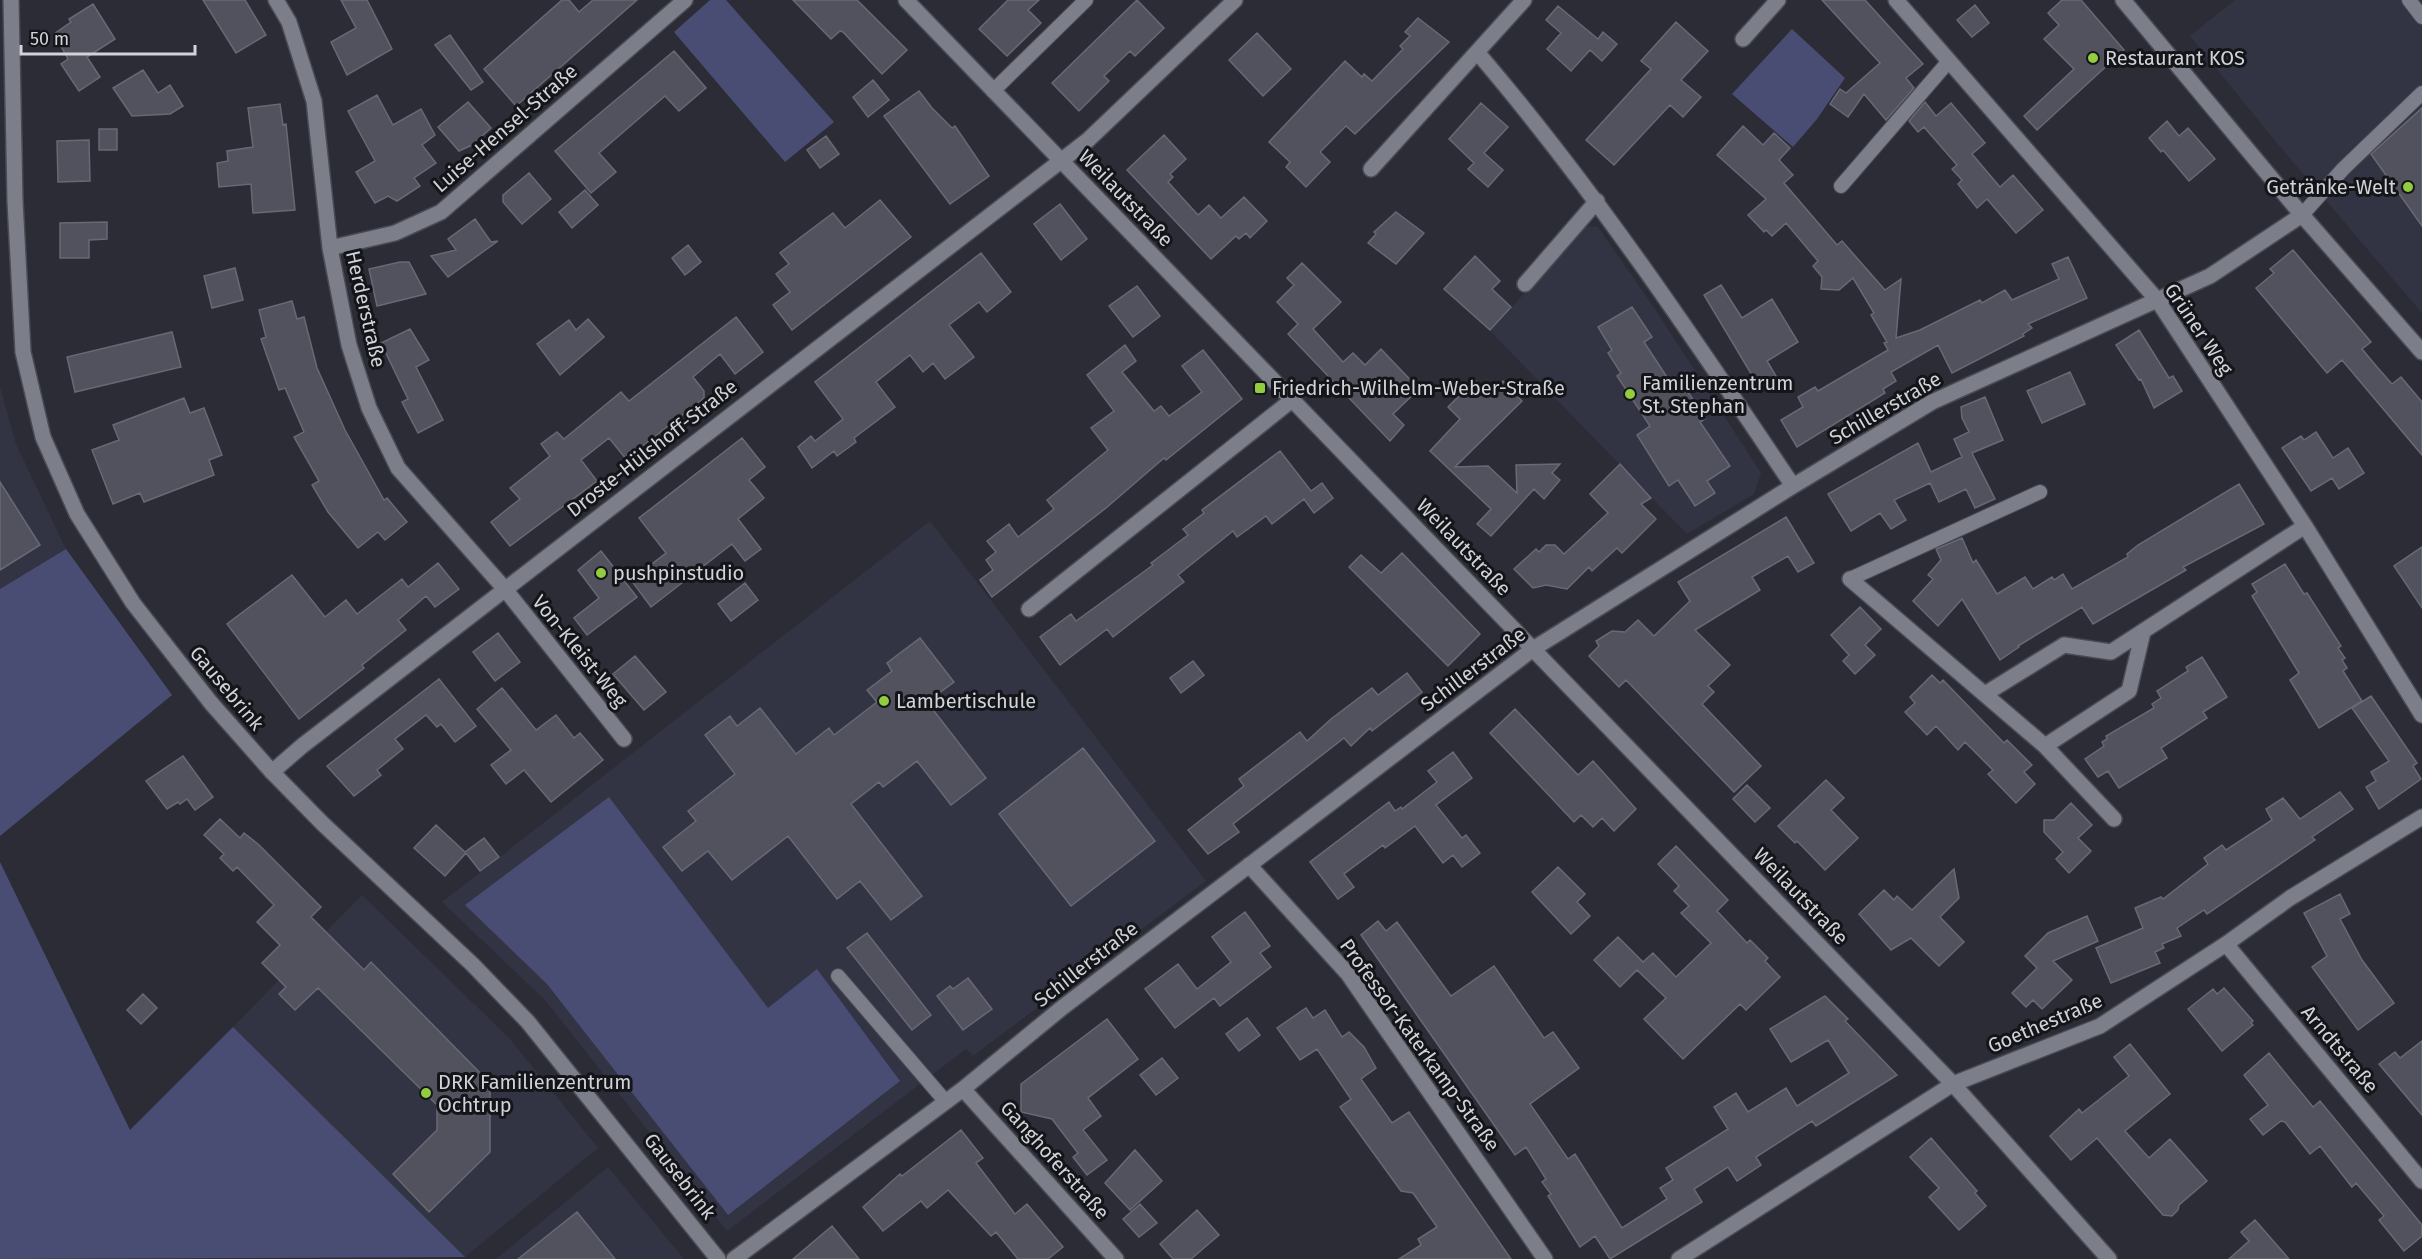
<svg xmlns="http://www.w3.org/2000/svg" width="2422" height="1259" font-family="'Fira Sans',sans-serif">
	<style>
		.built { fill: #323444 }
		.green { fill: #4a4d73 }
		.building { fill: #51525d; stroke: #676974; stroke-width: 1.5 }
		.lines { fill: none; stroke-linecap: round; stroke-linejoin: round }
		.service-casing { stroke: #494a52; stroke-width: 16 }
		.minor-casing { stroke: #494a52; stroke-width: 18 }
		.secondary-casing { stroke: #494a52; stroke-width: 18 }
		.service { stroke: #7c7e8a; stroke-width: 14 }
		.minor { stroke: #7c7e8a; stroke-width: 15 }
		.secondary { stroke: #7c7e8a; stroke-width: 15 }
		.poi-dot { fill: #91cd3f; stroke: #141519; stroke-width: 2 }
		.labels { text-anchor: middle; dominant-baseline: central; stroke-width: 6; stroke-linejoin: round; paint-order: stroke }
		.poi-label { font-size: 20px; fill: #d2d3d9; stroke: #141519; text-anchor: start }
		.street-label { font-size: 20px; fill: #d2d3d9; stroke: #141519 }
	</style>
	<rect width="100%" height="100%" fill="#2b2c36"/>
	<!-- built -->
	<path class="built" d="M2235,0h187v313l-146,-171 -86,-106z
		M1585,226l13,1 53,76 110,170 -7,21 -67,40 -197,-203z
		M0,387l16,57 50,105 -66,40z
		M930,521l276,360 -233,175 -7,-7 -239,182 -181,-230 -104,-99z
		M362,895l147,143 89,110 -133,109 -232,-230z
		M608,1167l76,92h-188z"/>
	<!-- green -->
	<path class="green" d="M710,0h16l108,122 -49,40 -111,-130z
		M1792,29l53,49 -28,41 -24,28 -61,-53z
		M66,549l106,146 -172,141v-247z
		M609,797l159,211 49,-39 83,112 -172,134 -181,-231 -82,-79z
		M0,862l130,268 103,-103 232,230 -465,2z"/>
	<!-- building -->
	<path class="building" d="M203,0h42l21,35 -30,18z
		M341,0h26l25,49 -45,26 -16,-33 25,-14z
		M562,0h7l10,12 14,-12h44l-121,106 -32,-37z
		M793,0h64l50,50 -25,24 -39,-42 -3,-1 -9,8z
		M1008,0h31l-11,10 13,13 -34,33 -28,-27z
		M1137,0l27,28 -29,28 -5,-5 -26,25 5,5 -30,30 -27,-28z
		M1822,0h43l58,64 -17,14 8,10 -28,32 -22,-26 -16,23 -18,-13 10,-15 6,4 34,-30z
		M2062,0h19l43,50 -87,80 -13,-14 50,-47 -30,-30 15,-14 -11,-12z
		M93,4l22,35 -28,18 13,20 -21,14 -18,-27 7,-5 -14,-25 17,-12 -2,-3z
		M1975,5l14,18 -17,14 -15,-17z
		M1558,6l40,33 5,-7 14,12 -15,17 -12,-11 -19,21 -24,-22 14,-16 -15,-13z
		M1418,18l31,24 -94,92 -9,-8 -26,26 10,10 -24,25 -20,-20 4,-5 -21,-20 76,-81 17,16 2,-3 8,7 31,-32 -3,-3 10,-10 -5,-4z
		M1676,22l32,29 -27,29 20,17 -18,20 -13,-12 -56,60 -28,-25 65,-71 -10,-8z
		M1257,33l34,36 -28,27 -34,-36z
		M450,35l33,47 -12,8 -36,-45z
		M674,51l32,37 -27,23 -14,-15 -66,57 17,19 -25,21 -36,-42z
		M143,70l15,23 12,-8 13,21 -13,8 -38,2 -19,-28z
		M873,80l16,20 -21,17 -15,-20z
		M919,91l13,17 20,20 3,-2 34,50 -39,28 -66,-88z
		M377,95l16,30 28,-16 14,26 -13,10 14,18 -22,15 6,8 -23,15 -9,-5 -13,7 -19,-31 19,-11 -27,-50z
		M468,102l23,26 -19,17 -13,6 -21,-24z
		M1925,102l11,14 15,-13 34,40 -13,11 28,33 13,-12 30,35 -27,23 -29,-34 -10,9 -19,-24 4,-4 -10,-11 5,-4 -33,-38 -6,5 -9,-11z
		M1481,103l27,24 -24,26 19,17 -15,17 -20,-18 6,-6 -25,-24z
		M280,104l3,21 3,-1 9,86 -42,3 -2,-29 -32,3 -2,-24 11,-2 -1,-10 26,-4 -5,-39z
		M2422,108v118l-51,-72z
		M2167,121l12,15 9,-8 27,31 -26,22 -26,-31 -2,2 -12,-14z
		M1743,126l20,19 11,-12 16,15 -11,12 14,15 -9,8 53,62 5,-4 43,49 16,-11 -5,59 24,-8 60,-30 2,3 23,-13 7,10 47,-21 -7,-15 16,-7 19,41 -59,26 4,4 -9,6 1,2 -72,37 -14,-28 -47,27 5,9 -13,8 2,4 -88,54 -16,-27 22,-13 -5,-10 17,-10 3,4 70,-41 -4,-7 3,-1 -16,-27 3,-2 -21,-35 -14,12 -18,-1 1,-12 -9,-11 5,-5 -32,-38 -14,13 -6,-6 -2,2 -16,-17 18,-16 -49,-44z
		M99,129h18v21h-18z
		M1164,135l22,24 -16,15 3,3 -5,5 30,33 11,-10 12,13 23,-21 23,24 -17,17 -4,-5 -7,6 -3,-3 -25,23 -84,-89z
		M826,136l13,18 -19,14 -13,-18z
		M89,140l1,41 -32,1 -1,-41z
		M529,173l22,26 -29,25 -19,-22v-7z
		M585,190l13,15 -26,23 -13,-16z
		M880,200l31,37 -119,93 -19,-25 17,-13 -14,-18 13,-10 -9,-11 53,-40 12,15z
		M1060,204l27,35 -26,21 -27,-36z
		M1396,212l28,21 -28,31 -28,-21 8,-9 -2,-2z
		M475,219l16,23 7,-1 -50,36 -17,-21 25,-6 -8,-11z
		M107,222v17l-18,1v18h-29v-35z
		M688,245l13,17 -16,13 -13,-17z
		M2293,250l78,92 -9,7 15,18 15,17 9,-7 21,25v53l-80,-95 -15,13 -71,-85 18,-15 -4,-4z
		M981,253l30,39 -24,20 -8,-10 -30,23 25,32 -29,22 -12,-16 -10,9 -13,-17 -34,27 19,25 -41,31 2,4 -19,14 -3,-5 -22,17 -14,-21 13,-11 4,5 28,-22 -28,-37z
		M1475,256l25,25 -8,8 19,18 -21,23 -46,-41z
		M400,262h9l17,32 -49,12 -8,-37z
		M1302,263l39,39 -28,27 30,33 10,-9 12,12 16,-16 38,40 -26,25 11,11 -14,16 -102,-107 10,-10 -21,-22 17,-17 -7,-7z
		M235,268l8,32 -31,8 -8,-32z
		M1721,285l21,33 30,-19 26,43 -31,19 9,15 -17,11 -55,-92z
		M1137,286l23,30 -27,21 -24,-31z
		M292,301l5,18 7,-2 13,51 28,62 39,70 3,-2 20,24 -22,18 -7,-8 -20,16 -30,-36 -16,-27 7,-4 -25,-44 10,-5 -19,-44 -6,2 -18,-51 5,-2 -7,-27z
		M1632,307l20,30 -8,5 30,46 8,-5 12,18 11,18 -5,3 30,44 -23,15 8,12 -20,13 -17,-26 -9,6 -32,-51 13,-9 -33,-50 4,-3 -13,-20 4,-3 -14,-23z
		M736,317l27,35 -28,22 -15,-20 -27,23 11,14v7l-78,61 -17,-21 -28,22 16,21 -87,65 -19,-24 29,-23 -10,-11 40,-32 -9,-12 16,-12 7,7 57,-47 8,9z
		M588,319l16,18 -44,38 -23,-31 32,-24 7,10z
		M410,329l19,31 -13,7 27,53 -25,13 -16,-31 6,-3 -27,-56z
		M2139,330l30,48 4,-2 9,15 -28,17 -13,-29 -2,1 -23,-35z
		M172,332l9,35 -106,25 -8,-35z
		M1125,345l11,16 -14,11 32,39 7,-5 8,10 33,-24 -20,-26 21,-16 39,49 -76,61 -2,-2 -58,50 -114,89 -12,-17 13,-10 -7,-10 10,-8 -9,-11 22,-17 9,13 36,-28 -7,-9 61,-50 -17,-22 23,-17 -27,-36z
		M2070,372l15,32 -43,19 -15,-32z
		M1475,380l14,15 14,-14 19,20 -67,66 33,-1 29,27 -1,-28 44,-1 -8,9 8,7 -16,19 -10,-10 -43,47 -14,-12 14,-15 -61,-58 30,-32 -12,-12z
		M1985,397l18,43 -31,13 23,46 -20,9 -9,-19 -27,13 -9,-19 -36,17 12,20 -15,9 -11,-16 -29,18 -23,-37 90,-51 13,29 31,-15 -8,-18 15,-7 -7,-14 -1,-11z
		M184,398l6,15 14,-5 18,47 -13,5 5,15 -70,27 -4,-9 -27,11 -21,-54 27,-10 -6,-15z
		M2316,432l17,26 15,-10 16,25 -25,16 -7,-11 -21,13 -29,-43 19,-12 3,4z
		M742,438l23,29 -16,13 15,18 -26,21 23,30 -16,12 -13,-17 -81,63 -20,-27 35,-27 -27,-35z
		M1280,451l31,40 11,-8 11,15 -19,15 -10,-14 -32,25 -6,-8 -29,21 -4,-6 -55,44 6,7 -8,6 -63,49 -6,-8 -47,36 -20,-28 31,-23 5,7 77,-56 -2,-2 37,-28 -5,-6 21,-16 -2,-3z
		M1620,464l31,34 -10,6 15,15 -34,34 -5,-5 -25,23 -3,-4 -22,22 -21,-4 -13,3 -19,-19 22,-20 3,3 7,-7h9l9,9 44,-41 -18,-19z
		M0,482l40,63 -40,25z
		M2239,484l25,40 -81,43 3,3 -93,54 -11,-17 -64,39 1,1 -19,13 -38,-61 -24,27 -25,-25 20,-22 -5,-4 13,-15 -5,-11 26,-11 11,25 3,-3 21,34 28,-17 8,12 19,-12 2,3 9,-6 9,15 56,-32 -1,-3 11,-9z
		M1786,517l28,46 -16,9 -10,-16 -36,21 8,13 -65,40 35,35 -22,21 6,6 -12,12 59,62 -27,26 -108,-112 -7,7 -30,-31 10,-10 -3,-5 16,-10 13,1 13,-12 16,16 36,-35 -12,-19z
		M2422,547v61l-28,-42z
		M601,551l36,46 -50,38 -13,-17 25,-20 -21,-28z
		M1402,553l78,81 -32,32 -99,-99 12,-12 20,18z
		M438,563l21,26 -24,18 -9,-11 -28,24 8,10 -44,35 2,3 -65,51 -72,-95 65,-49 33,42 21,-17 11,14 45,-35 6,8z
		M2285,564l19,30 3,-1 34,53 -3,2 7,10 -3,2 5,8 -4,3 19,30 -43,27 -29,-48 9,-7 -47,-77 5,-4 -5,-8z
		M745,583l13,17 -27,21 -13,-17z
		M1860,607l21,22 -16,16 10,10 -20,19 -12,-13 6,-6 -18,-20z
		M498,633l22,29 -25,19 -22,-29z
		M920,638l34,44 -27,20 59,76 -35,27 -34,-44 -34,26 -4,-5 -28,22 71,92 -31,24 -31,-39 -23,18 -49,-63 -56,44 -24,-29 -26,20 -19,-24 33,-26 -8,-10 47,-37 -30,-39 25,-19 7,10 23,-18 36,46 33,-26 5,7 43,-33 -10,-12 25,-19 -5,-8z
		M635,656l31,36 -22,18 -31,-36z
		M2202,657l25,40 -24,15 4,6 -46,30 6,10 -48,30 -11,-17 -10,6 -13,-18 19,-13 -2,-4 5,-3 -1,-3 48,-28 -2,-4 9,-6 -4,-7 31,-20 -2,-4z
		M1193,661l11,14 -23,18 -11,-15z
		M1407,673l15,19 -50,39 -2,-3 -19,18 -7,-8 -111,86 6,8 -31,22 -20,-24 56,-44 -5,-7 61,-47 7,9 24,-22 41,-31 6,7z
		M1932,675l8,8 3,-3 61,63 3,-3 25,25 -8,7 11,12 -19,19 -28,-29 5,-4 -28,-28 -7,8 -22,-24 -9,9 -22,-23 10,-9 -5,-6z
		M439,679l37,47 -21,16 -14,-18 -4,3 -11,-12 -31,24 8,10 -26,21 4,5 -27,21 -27,-30z
		M502,688l34,42 20,-15 18,23 6,-5 23,27 -52,42 -27,-32 -18,14 -15,-19 20,-15 -34,-41z
		M2371,696l46,67 -4,3 8,13 -42,30 -13,-22 10,-6 -5,-9 18,-11 -37,-53z
		M1515,709l63,66 15,-14 43,48 -22,22 -12,-13 -9,9 -12,-12 -7,7 -84,-89z
		M1083,748l72,93 -84,65 -72,-92z
		M1453,752l19,26 -36,27 26,33 4,-3 14,18 -18,14 -9,-12 -10,8 -28,-37 -30,22 -2,-3 -39,29 10,13 -16,12 -28,-37 79,-60 6,9 6,-4 1,2 35,-27 -9,-11z
		M183,756l30,41 -18,13 -8,-11 -7,5 -2,-2 -11,7 -21,-28z
		M1826,780l18,18 -13,12 27,28 -33,32 -28,-29 -2,2 -17,-17z
		M1747,785l23,23 -15,14 -22,-23z
		M2340,792l13,17 -41,28 3,3 -108,74 -3,-4 -27,18 4,8 -19,8 2,4 -9,4 5,11 -49,20 -15,-35 47,-20 -8,-20 26,-11 2,2 45,-35 -4,-6 18,-13 4,5 46,-30 -6,-11 17,-11 17,21z
		M2071,803l21,22 -14,13 13,13 -22,22 -13,-14 7,-7 -19,-20v-12h10z
		M220,819l20,19 4,-5 14,11 63,63 -10,10 53,53 7,-8 119,121v69l-61,60 -36,-38 44,-44v-25l-119,-117 -23,22 -16,-16 7,-7 -24,-24 18,-18 -23,-23 17,-17 -37,-38 -4,4 -13,-13 4,-4 -20,-19z
		M436,825l29,27 19,-14 15,19 -19,14 -14,-18 -21,23 -31,-28z
		M1676,846l52,54 -11,11 30,32 3,-3 18,18 -3,3 15,16 -34,33 -6,-6 -57,55 -39,-40 22,-21 -29,-28 -17,17 -26,-27 24,-23 25,25 10,-9 23,24 35,-34 -30,-30 8,-7 -15,-15 5,-5 -21,-22z
		M1558,867l27,27 -8,8 13,14 -19,18 -39,-42z
		M1954,869l5,29 -19,19 24,25 -25,24 -28,-28 -20,12 -32,-36 25,-24 10,10 3,-4 15,14z
		M2340,894l10,20 -10,5 22,41 32,43 -36,27 -46,-63 15,-11 -23,-43z
		M1245,912l25,34 -10,7 11,14 -51,39 -6,-8 -39,30 -30,-39 33,-25 19,25 34,-27 -19,-25z
		M2087,916l11,25 -45,20 19,19 -30,29 -9,-9 -7,7 -14,-14 25,-25 -12,-12 23,-23z
		M1378,921l8,10 11,-9 54,74 43,-30 50,72 9,-6 26,36 -49,36 38,55 7,-5 47,74 45,-29 -7,-11 13,-8 -7,-12 62,-39 -14,-22 22,-14 12,19 38,-24 11,18 52,-33 -21,-33 -37,22 -21,-33 55,-33 23,23 -3,2 52,54 -81,51 -4,-5 -56,36 5,8 -24,16 -9,-14 -34,22 8,13 -92,57 -15,-23 -15,11 -32,-51 3,-2 -9,-12 4,-3 -20,-32 -11,8 -154,-220z
		M867,933l64,82 -19,15 -65,-82z
		M968,978l24,31 -29,21 -26,-34 13,-10 3,3z
		M2224,988l29,33 -2,2 2,2 -31,26 -34,-42 25,-20 4,5z
		M143,994l14,14 -16,16 -14,-14z
		M1306,1008l7,10 12,-8 17,27 7,-5 15,15 12,21 -15,11 31,44 17,-11 102,147h-112l22,-14 -3,-6 19,-12 -24,-34 -12,-2 -61,-84 11,-8 -34,-50 -17,11 -23,-32z
		M1247,1018l13,17 -21,16 -13,-17z
		M1107,1019l31,40 -50,39 13,18 -18,14 24,30 -20,15 -14,-18 5,-4 -26,-34 -31,-7v-28z
		M2422,1041v74l-43,-51 16,-12 5,6z
		M2130,1044l40,50 -45,37 24,27 21,-19 37,42 -28,24 -1,5 -6,6 -9,-1 -66,-77 -26,22 -21,-24 29,-27 3,4 47,-37 -15,-19z
		M2269,1053l44,54 7,-6 102,124v11l-18,15 -25,-31 5,-4 -28,-33 -4,4 -32,-41 -10,8 -25,-32 -4,-1 -18,14 -13,-16 18,-14 -24,-30z
		M1162,1058l16,20 -22,17 -16,-20z
		M961,1130l22,28 -7,5 39,51 12,-10 36,43 -15,12h-30l-22,-27 -5,4 -43,-46 -21,18 -6,-7 -38,30 -20,-24 37,-33 2,2z
		M1931,1138l46,53 -2,2 11,13 -27,24 -30,-33 10,-9 -29,-31z
		M1135,1150l27,31 -32,29 -25,-27z
		M1140,1204l17,19 -18,14 -16,-18z
		M1197,1210l22,25 -28,24h-18l-13,-15z
		M577,1212l38,47h-97z
		M2255,1220l34,39h-60l20,-18 -8,-9z
		M832,1226l27,33h-66z"/>
	<g class="lines">
		<defs>
			<path id="service" d="M2409,0l13,17
				M993,91l93,-91
				M1841,186l108,-125
				M2302,215l41,-46 79,-76
				M1850,579l190,-87
				M838,976l108,126"/>
			<path id="minor" d="M276,0l13,22 25,79 16,147 19,97 20,63 29,60 106,120 120,151
				M906,0l1047,1084 156,175
				M1896,0l262,301 147,225 117,189
				M1743,39l35,-39
				M1477,52c117,137 216,285 316,434
				M1371,169l153,-169
				M330,248l65,-15 46,-21 244,-212
				M1525,284l72,-83
				M1850,579l195,167 69,73
				M1029,609l263,-209
				M1985,694l79,-49 47,7 194,-126
				M2045,746l84,-55 14,-59
				M272,772l30,-26 786,-606 147,-140
				M1249,865l99,109 197,285
				M2226,944l196,237
				M963,1089l153,170
				M734,1259l229,-170 100,-82 470,-358 260,-163 139,-84 278,-126 92,-61
				M1679,1259l274,-175 147,-58 126,-82 64,-46 132,-81"/>
			<path id="secondary" d="M11,0l4,201 8,151 20,85 34,77 56,89 78,100 61,69 50,51 151,142 55,57 190,237
				M2123,0l179,215 120,137"/>
		</defs>
		<!-- service casing -->
		<use href="#service" class="service-casing"/>
		<!-- minor casing -->
		<use href="#minor" class="minor-casing"/>
		<!-- secondary casing -->
		<use href="#secondary" class="secondary-casing"/>
		<!-- service -->
		<use href="#service" class="service"/>
		<!-- minor -->
		<use href="#minor" class="minor"/>
		<!-- secondary -->
		<use href="#secondary" class="secondary"/>
	</g>
	<!-- markers -->
	<g class="poi-dot">
		<circle cx="2093" cy="58" r="6"/>
		<circle cx="2408" cy="187" r="6"/>
		<rect x="1254" y="382" width="12" height="12" rx="3"/>
		<circle cx="1630" cy="394" r="6"/>
		<circle cx="601" cy="573" r="6"/>
		<circle cx="884" cy="701" r="6"/>
		<circle cx="426" cy="1093" r="6"/>
	</g>
	<g class="labels">
		<!-- poi labels -->
		<g class="poi-label">
			<text x="2105" y="58">Restaurant KOS</text>
			<text x="2396" y="187" text-anchor="end">Getränke-Welt</text>
			<text x="1642" y="383">Familienzentrum<tspan x="1642" dy="23">St. Stephan</tspan></text>
			<text x="1272" y="388">Friedrich-Wilhelm-Weber-Straße</text>
			<text x="613" y="573">pushpinstudio</text>
			<text x="896" y="701">Lambertischule</text>
			<text x="438" y="1082">DRK Familienzentrum<tspan x="438" dy="23">Ochtrup</tspan></text>
		</g>
		<!-- street labels -->
		<g class="street-label">
			<text transform="translate(505 128) rotate(-41)">Luise-Hensel-Straße</text>
			<text transform="translate(1126 198) rotate(46)">Weilautstraße</text>
			<text transform="translate(366 309) rotate(77)">Herderstraße</text>
			<text transform="translate(2199 329) rotate(56)">Grüner Weg</text>
			<text transform="translate(1885 408) rotate(-30)">Schillerstraße</text>
			<text transform="translate(652 448) rotate(-38)">Droste-Hülshoff-Straße</text>
			<text transform="translate(1464 547) rotate(46)">Weilautstraße</text>
			<text transform="translate(580 651) rotate(51)">Von-Kleist-Weg</text>
			<text transform="translate(1473 669) rotate(-37)">Schillerstraße</text>
			<text transform="translate(227 688) rotate(50)">Gausebrink</text>
			<text transform="translate(1801 896) rotate(46)">Weilautstraße</text>
			<text transform="translate(1086 964) rotate(-38)">Schillerstraße</text>
			<text transform="translate(2045 1023) rotate(-23)">Goethestraße</text>
			<text transform="translate(1420 1045) rotate(54)">Professor-Katerkamp-Straße</text>
			<text transform="translate(2340 1049) rotate(50)">Arndtstraße</text>
			<text transform="translate(1055 1160) rotate(48)">Ganghoferstraße</text>
			<text transform="translate(680 1176) rotate(52)">Gausebrink</text>
		</g>
	</g>
	<!-- scale -->
	<path d="M21 45v9h174v-9" fill="none" stroke="#d2d3d9" stroke-width="3"/>
	<text x="30" y="45" font-size="18" fill="#d2d3d9" stroke="#141519" stroke-width="4.5" paint-order="stroke">50 m</text>
</svg>
